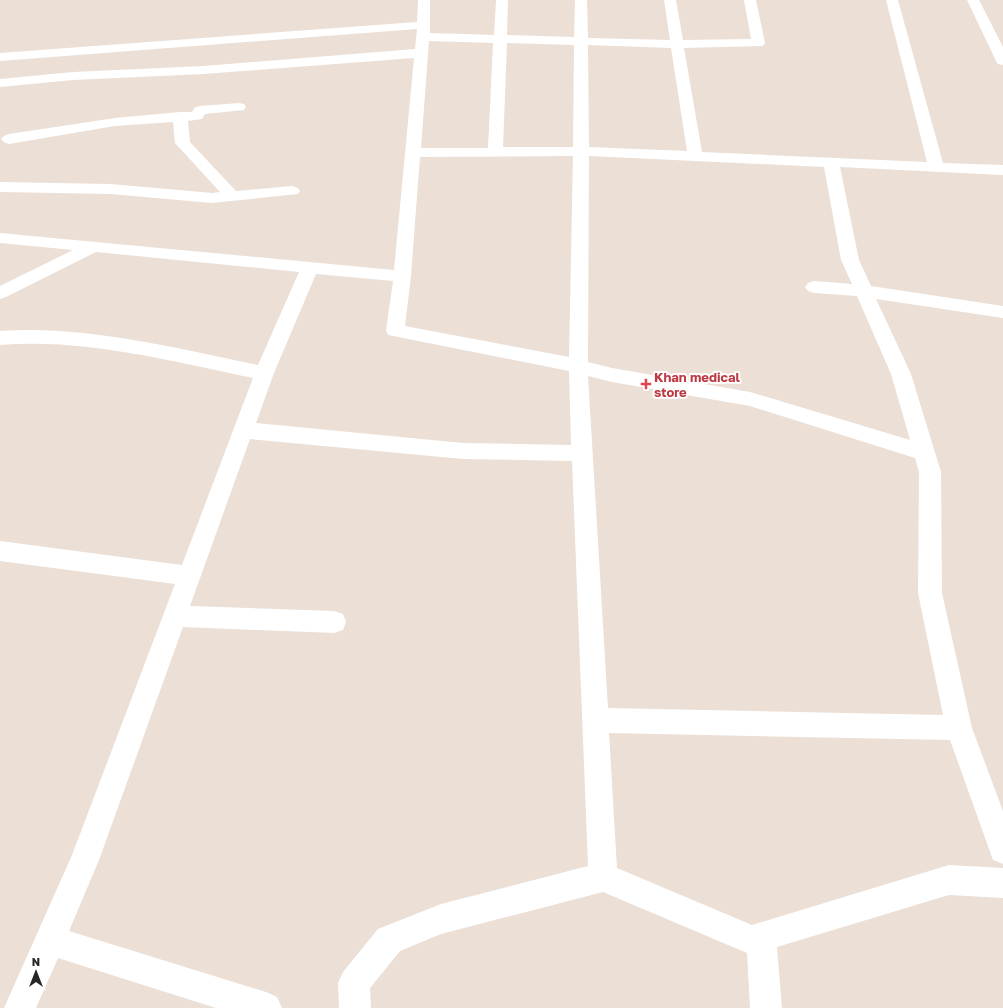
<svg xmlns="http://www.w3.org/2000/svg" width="1003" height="1008" font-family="'Golos Text',sans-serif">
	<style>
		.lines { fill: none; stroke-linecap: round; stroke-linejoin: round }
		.street { fill: #fff; fill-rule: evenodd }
		.health-dot { fill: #e0444e; stroke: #fff; stroke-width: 1.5 }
		.labels { text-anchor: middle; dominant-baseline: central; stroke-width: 4; stroke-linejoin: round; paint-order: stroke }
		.health-label { font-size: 13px; font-weight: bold; fill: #be3a42; stroke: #fff; text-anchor: start }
	</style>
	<rect width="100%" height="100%" fill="#ebdfd6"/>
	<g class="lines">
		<!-- street -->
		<path class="street" d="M418,0h12v33l64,2 2,-35h12l-1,35 67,2 1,-37h12l1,38 82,2 -6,-40h12l7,40 68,-1 -7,-39h12l9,43 -2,3 -79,2 18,104 225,10 -41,-162h12l45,163 60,2v10l-163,-8 19,93 12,26 132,20v12l-127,-19 35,75 30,98 1,121 30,135 31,83v53l-10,-4 -43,-120 -341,-7 8,135 135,57 197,-60 54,3v30l-54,-3 -172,52 5,61h-32l-3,-55 -144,-61 -162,42 -41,17 -30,37 1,20h-32l-1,-25 5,-11 35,-43 63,-25 147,-38 -16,-405 -109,-2 -213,-20 -60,167 144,5 9,3 3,8 -3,8 -9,3 -151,-6 -84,233 -30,71 197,61 11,5 5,11h-66l-158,-50 -22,50h-32l68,-153 103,-271 -175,-23v-20l182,24 71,-187c-82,-17 -169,-40 -253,-33v-14c85,-6 175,17 258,34l41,-93 -203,-20 -90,45 -6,2v-13l73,-36 -73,-7v-10l394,37 20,-212 -210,16 -131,6 -73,7v-8l73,-7 131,-6 211,-17 2,-20 -417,32v-8l417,-31zM429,41l64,2 -5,105h-67zM507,43l67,2 -1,102h-70zM588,45l83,3 16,103 -98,-4zM573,156l-4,201 -164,-31 6,-50 9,-119zM589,156l235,11 17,93 11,24 -38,-3 -6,2 -3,4 3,4 6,2 43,3 34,78 19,66 -160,-48 -138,-24 -24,-6zM316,274l77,7 -7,49 2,5 181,36 2,74 -108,-2 -207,-20 18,-50zM588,376l24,6 138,24 165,52 4,14 -1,121 25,122 -335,-7z
			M967,0h12l24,47v18l-5,-1 -2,-3z
			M239,103l5,1 2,3 -2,3 -39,4 -3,5 -14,2 2,21 46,49 56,-5 6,2 2,3 -2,3 -86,9 -101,-9 -111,-2v-10l111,2 101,9 8,-1 -45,-49 -2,-21 -58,4 -106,18 -5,-2 -3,-3 3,-3 5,-2 106,-16 65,-6h12l3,-5 5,-1z"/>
	</g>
	<!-- markers -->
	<path class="health-dot" d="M644 378h4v4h4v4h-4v4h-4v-4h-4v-4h4z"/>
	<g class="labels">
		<!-- health labels -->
		<g class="health-label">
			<text x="654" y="377">Khan medical<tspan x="654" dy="15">store</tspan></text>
		</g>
	</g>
	<!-- north arrow -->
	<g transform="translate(36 972)" stroke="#ffffff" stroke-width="3" paint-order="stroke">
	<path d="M0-3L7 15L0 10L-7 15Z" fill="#262626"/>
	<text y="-6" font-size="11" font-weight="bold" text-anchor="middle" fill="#262626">N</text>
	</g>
</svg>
